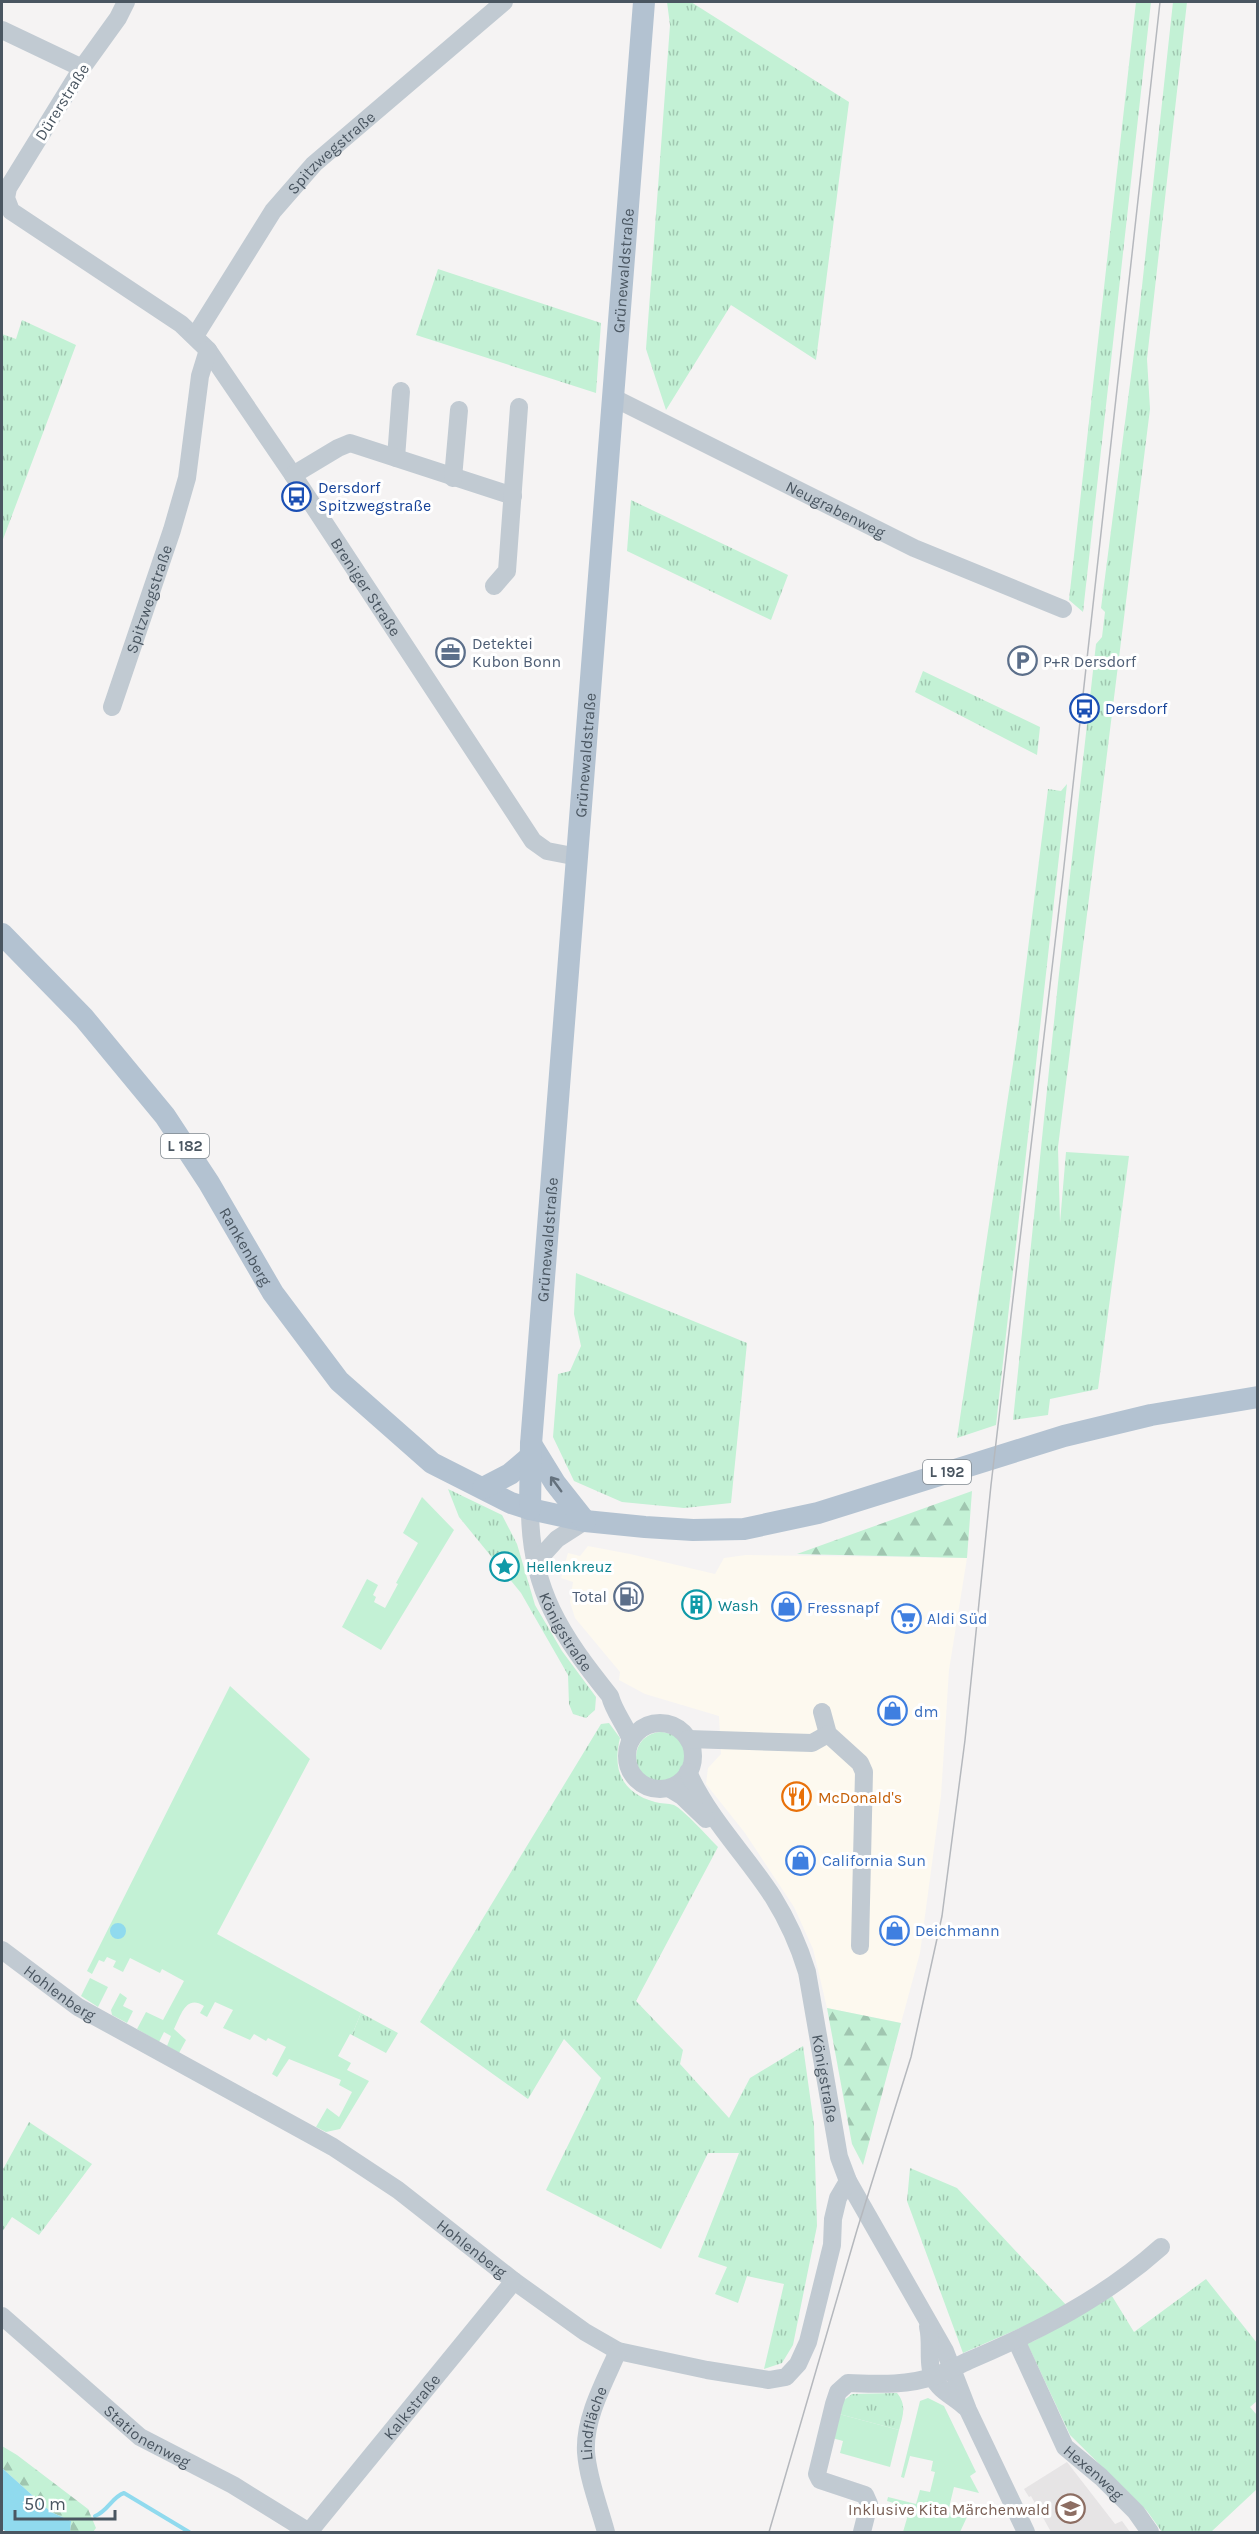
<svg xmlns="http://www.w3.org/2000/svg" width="1259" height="2534" font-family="Karla,sans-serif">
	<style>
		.commercial { fill: #fdf9ef }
		.education { fill: #e6e4e5 }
		.grass { fill: url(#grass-tufts) }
		.forest { fill: url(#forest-firs) }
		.garden { fill: #c3f1d5 }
		.water { fill: #90daee }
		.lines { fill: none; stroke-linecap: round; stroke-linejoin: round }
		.stream { stroke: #90daee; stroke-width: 4 }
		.minor { stroke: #c1cad2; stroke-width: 18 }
		.major { stroke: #b3c2d1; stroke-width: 22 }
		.tram { stroke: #b5b8bd; stroke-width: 1.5 }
		.oneway { stroke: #64717d }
		.labels { text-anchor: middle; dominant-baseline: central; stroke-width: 6; stroke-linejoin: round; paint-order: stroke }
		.shield { fill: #fff; stroke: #808990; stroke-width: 1.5 }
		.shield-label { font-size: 15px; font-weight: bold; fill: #4a5661 }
		.street-label { font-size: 16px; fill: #4a5661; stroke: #fff }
		.transit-label { font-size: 16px; fill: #164399; stroke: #fff; text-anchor: start }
		.service-label { font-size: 16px; fill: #4e5e75; stroke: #fff; text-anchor: start }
		.culture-label { font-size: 16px; fill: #0d838f; stroke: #fff; text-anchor: start }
		.shop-label { font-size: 16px; fill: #366cbe; stroke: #fff; text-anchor: start }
		.food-label { font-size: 16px; fill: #c56008; stroke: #fff; text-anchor: start }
		.education-label { font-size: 16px; fill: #785e54; stroke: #fff; text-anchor: end }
	</style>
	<defs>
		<pattern id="grass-tufts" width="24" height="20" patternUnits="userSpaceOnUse" patternTransform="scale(1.5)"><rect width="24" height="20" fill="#c3f1d5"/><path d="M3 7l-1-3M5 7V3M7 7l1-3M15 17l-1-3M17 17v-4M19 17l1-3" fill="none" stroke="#a0c6b0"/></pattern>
		<pattern id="forest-firs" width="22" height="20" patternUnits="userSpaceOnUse" patternTransform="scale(1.5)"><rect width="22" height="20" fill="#c3f1d5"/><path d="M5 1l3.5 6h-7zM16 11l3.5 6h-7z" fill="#a0c6b0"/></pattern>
	</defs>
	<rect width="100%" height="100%" fill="#f5f3f3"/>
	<!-- commercial -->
	<path class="commercial" d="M588,1546l42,8 85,20 9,-16 22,-3 221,3 -18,112 -8,126 -21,157 -19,70 -74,-15 -14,-59 -19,-42 -49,-74 -39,-49 2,-16 13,-14 -2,-38 -74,-22 -26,-14 1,-8 -45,-54 -5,-16 3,-20 -12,-4 7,-25 12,3z"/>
	<!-- education -->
	<path class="education" d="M1067,2462l48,62 7,-3 8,11h-79l-20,-36 -2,1 -5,-8z"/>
	<!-- grass -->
	<path class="grass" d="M667,2h24l158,100 -33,258 -85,-55 -65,105 -20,-61 24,-324z
		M1136,2h15l-68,610 -14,-12z
		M1173,2h14l-40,357 3,50 -92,738 2,76 6,-71 63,4 -31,233 -48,10 -2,16 -35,5 45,-437 38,-339 6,-7 3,-25 -4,-4 38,-294z
		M438,269l163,54 -5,70 -180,-58z
		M22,320l54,25 -74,197v-208l14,5z
		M631,500l157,75 -17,45 -144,-69z
		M923,671l117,56 -3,28 -122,-63z
		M1067,784l-71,641 -39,13 60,-401 31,-248 13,2z
		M576,1273l171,70 -16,160 -47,5 -62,-6 -48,-21 -21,-44 5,-63 12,-3 11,-25 -7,-32z
		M448,1489l54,26 15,29 18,61 27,46 34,46 -1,13 -9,8 -13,-4 -4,-10 -1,-29 -47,-82 -62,-76z
		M609,1723l11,15c-8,32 2,55 35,64 6,2 13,1 19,3 10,5 35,33 44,42l-82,154 47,49 -3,14 49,54 21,-40 53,-32 11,79 3,101 -24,119 -11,18 -18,6 20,-85 -37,-8 -9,27 -23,-9 12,-27 -29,-10 41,-104h-31l-47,96 -115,-59 55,-112 -37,-39 -36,60 -108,-77 181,-298z
		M636 1757a25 25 0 1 1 50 0a25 25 0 1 1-50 0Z
		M361,2013l37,20 -12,20 -34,-18z
		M29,2122l63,42 -53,71 -27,-18 -10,15v-61z
		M910,2168l47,20 111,119 -105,46 -56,-152z
		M1206,2279l51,64v58l-7,6 7,8v74l-46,43h-49l-15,-21 -77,-76 -43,-92 7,-2 78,-45 22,36z
		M897,2393c10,12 6,22 2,37l-60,-16 4,-13 9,-7z"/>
	<!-- forest -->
	<path class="forest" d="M972,1491l-5,67 -170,-4z
		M827,2008l74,15 -38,142 -11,-21z
		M2,2446l15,9 71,54 8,19 -3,4h-23l1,-11 -20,-9 -49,-44z"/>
	<!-- garden -->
	<path class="garden" d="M422,1497l32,33 -73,120 -39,-23 25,-48 11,6 -5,10 3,2 -2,5 11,6 13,-24 -2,-1 22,-40 -15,-10z
		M230,1686l80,73 -93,175 144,79 -9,22 -2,-1 -12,22 13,7 -4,7 22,11 -29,48 -14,3 -10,-5 11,-19 12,9 13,-25 -13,-7 2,-5 -52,-21 -12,18 -5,-3 14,-27 -18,-9 -2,3 -12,-7 -4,6 -27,-12 10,-18 -18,-8 -8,15 -7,-4 4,-7c-18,-12 -23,9 -30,23l12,11 -7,13 -12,-7 4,-10 -7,-4 -5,10 -22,-13 9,-17 17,8 21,-39 -22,-12 -2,4 -30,-15 -7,14 -10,-5 3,-6 -9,-4 -3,5 -5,-2 -7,14 -5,-3z
		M90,1978l18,9 -10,20 -17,-11z
		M120,1993l7,5 -4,8 10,5 -6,12 -15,-8 -1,-5z
		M928,2398l16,8 32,66 -6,4 9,17 -25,-6 -6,25 19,5 -7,15h-57l7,-24 -23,-7 1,-4 28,7 4,-14 10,2 5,-20 -4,-1 2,-10 -23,-5 -6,22 -3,-1 19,-76z
		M839,2414l60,16 -9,37 -50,-14 3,-12 -11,-3z"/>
	<!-- water -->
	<path class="water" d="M110 1931a8 8 0 1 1 16 0a8 8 0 1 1-16 0Z
		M2,2468l49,44 20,9 -1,11h-63l-5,-3z"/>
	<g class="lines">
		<!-- stream -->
		<path class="stream" d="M95,2516c13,-5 17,-19 29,-23l65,39"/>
		<!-- minor -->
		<g class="minor">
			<path id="s1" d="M126,2l-8,16 -36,50 -74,120 -2,10 5,13 170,113 27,26 85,125 240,366 14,10 31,6"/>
			<path d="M2,30l80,38"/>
			<path id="s2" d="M195,336l78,-125 41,-47 190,-162"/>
			<path id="s3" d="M614,398l300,150 149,61"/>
			<path d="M396,458l5,-67"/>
			<path d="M293,475l45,-27 12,-5 163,53"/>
			<path d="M453,478l6,-68"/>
			<path d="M494,586l13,-15 12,-164"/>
			<path id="s4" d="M112,707l60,-177 15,-52 13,-102 8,-26"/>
			<path id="s5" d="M530,1509c0,81 32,127 80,187 4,16 15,28 21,44"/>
			<path d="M536,1562l21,-23 28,-18"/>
			<path d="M822,1712l6,22 32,29 4,9 -4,174"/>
			<circle cx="660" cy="1756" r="33"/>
			<path d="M688,1739l124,4 16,-9"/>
			<path id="s6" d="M688,1772c21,47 58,83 85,125 15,24 26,49 34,75l32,185 9,24 97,170 23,59 58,122"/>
			<path d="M669,1788l13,8 24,23"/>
			<path id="s7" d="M2,1950l76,57 255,140 65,43 116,91 71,51 33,19 89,19 62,10 17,-3 12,-13 10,-22 24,-97 1,-26 5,-21 10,-17"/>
			<path id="s8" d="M2,2316l138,121 93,48 76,47"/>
			<path d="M928,2327c5,19 -4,43 11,59 7,8 18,13 26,21"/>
			<path id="s9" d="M1016,2340l49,107 36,30 35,35 14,20"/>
			<path id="s10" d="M309,2532l205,-251"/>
			<path id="s11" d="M606,2532c-7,-26 -18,-53 -20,-80 -2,-34 19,-71 32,-101"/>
			<path d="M862,2532l7,-28 -4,-9 -45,-15 -3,-6 17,-70 4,-12 10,-9c28,1 59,3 87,-7 11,-4 22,-10 33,-15 71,-30 136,-63 193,-114"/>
		</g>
		<!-- major -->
		<g class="major">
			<path id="s12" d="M2,934l82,84 81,98 44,67 64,110 66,88 93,82 79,40 19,6 55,12 60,6 48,3 51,-1 74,-16 246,-77 87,-21 107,-18"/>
			<path d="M531,1444l24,39 30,38"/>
			<path d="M483,1488l27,-14 20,-17"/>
			<path id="s13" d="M530,1509l1,-65 113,-1442"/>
		</g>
		<!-- tram -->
		<path class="tram" d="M769,2532l88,-302 54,-173 31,-141 23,-176 26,-255 72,-610 97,-873"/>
	</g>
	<!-- one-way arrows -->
	<defs><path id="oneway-shaft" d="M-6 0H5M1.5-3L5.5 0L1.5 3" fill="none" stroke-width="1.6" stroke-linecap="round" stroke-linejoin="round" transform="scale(1.5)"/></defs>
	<use class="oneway" href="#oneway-shaft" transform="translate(556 1484) rotate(-126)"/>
	<!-- icons -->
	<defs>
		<symbol id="bus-ring" viewBox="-11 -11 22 22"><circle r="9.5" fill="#fff" stroke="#1a4fb4" stroke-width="1.5"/><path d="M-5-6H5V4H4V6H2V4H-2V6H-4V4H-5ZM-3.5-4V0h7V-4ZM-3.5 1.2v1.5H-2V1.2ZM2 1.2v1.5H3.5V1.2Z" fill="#1a4fb4"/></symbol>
		<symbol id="office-ring" viewBox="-11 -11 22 22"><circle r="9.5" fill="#fff" stroke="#5c6f8a" stroke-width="1.5"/><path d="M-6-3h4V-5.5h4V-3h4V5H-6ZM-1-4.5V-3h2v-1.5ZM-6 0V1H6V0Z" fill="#5c6f8a"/></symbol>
		<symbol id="parking-ring" viewBox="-11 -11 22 22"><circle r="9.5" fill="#fff" stroke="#5c6f8a" stroke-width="1.5"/><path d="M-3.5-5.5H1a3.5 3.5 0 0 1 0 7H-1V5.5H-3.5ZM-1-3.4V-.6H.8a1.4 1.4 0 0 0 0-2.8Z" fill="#5c6f8a"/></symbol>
		<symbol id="sight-ring" viewBox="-11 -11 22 22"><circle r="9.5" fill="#fff" stroke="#0f9aa8" stroke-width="1.5"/><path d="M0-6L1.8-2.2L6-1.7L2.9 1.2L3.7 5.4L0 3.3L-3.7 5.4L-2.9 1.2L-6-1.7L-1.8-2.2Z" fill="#0f9aa8"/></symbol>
		<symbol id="fuel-ring" viewBox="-11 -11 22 22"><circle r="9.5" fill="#fff" stroke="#5c6f8a" stroke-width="1.5"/><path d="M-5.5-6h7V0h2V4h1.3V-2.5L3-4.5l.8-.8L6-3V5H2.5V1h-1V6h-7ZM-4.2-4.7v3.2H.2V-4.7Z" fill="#5c6f8a"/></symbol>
		<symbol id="building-ring" viewBox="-11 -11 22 22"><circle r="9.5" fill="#fff" stroke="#0f9aa8" stroke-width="1.5"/><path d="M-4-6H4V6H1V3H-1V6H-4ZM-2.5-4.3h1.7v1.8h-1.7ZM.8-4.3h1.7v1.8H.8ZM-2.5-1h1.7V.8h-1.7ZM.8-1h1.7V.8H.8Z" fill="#0f9aa8"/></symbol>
		<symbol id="shop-ring" viewBox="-11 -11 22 22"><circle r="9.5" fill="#fff" stroke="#3f7fe0" stroke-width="1.5"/><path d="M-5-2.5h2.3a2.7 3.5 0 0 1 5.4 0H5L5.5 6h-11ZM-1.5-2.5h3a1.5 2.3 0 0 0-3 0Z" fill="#3f7fe0"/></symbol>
		<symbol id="supermarket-ring" viewBox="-11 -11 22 22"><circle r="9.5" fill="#fff" stroke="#3f7fe0" stroke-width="1.5"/><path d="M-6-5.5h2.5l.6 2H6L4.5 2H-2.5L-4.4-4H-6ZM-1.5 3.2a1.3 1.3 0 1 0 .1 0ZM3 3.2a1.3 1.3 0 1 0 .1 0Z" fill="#3f7fe0"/></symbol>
		<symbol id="restaurant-ring" viewBox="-11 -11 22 22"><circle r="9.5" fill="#fff" stroke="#e8710a" stroke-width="1.5"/><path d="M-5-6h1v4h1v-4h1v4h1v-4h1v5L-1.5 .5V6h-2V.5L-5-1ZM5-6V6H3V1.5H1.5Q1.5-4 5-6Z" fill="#e8710a"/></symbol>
		<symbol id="school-ring" viewBox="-11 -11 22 22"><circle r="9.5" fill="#fff" stroke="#8d6e63" stroke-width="1.5"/><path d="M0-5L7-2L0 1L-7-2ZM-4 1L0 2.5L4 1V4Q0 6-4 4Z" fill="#8d6e63"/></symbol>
	</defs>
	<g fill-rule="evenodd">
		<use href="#bus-ring" x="280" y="480" width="33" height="33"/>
		<use href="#office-ring" x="434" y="636" width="33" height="33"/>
		<use href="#parking-ring" x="1006" y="644" width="33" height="33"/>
		<use href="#bus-ring" x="1068" y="692" width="33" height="33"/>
		<use href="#sight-ring" x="488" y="1550" width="33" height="33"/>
		<use href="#fuel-ring" x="612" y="1580" width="33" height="33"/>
		<use href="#building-ring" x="680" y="1588" width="33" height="33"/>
		<use href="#shop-ring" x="770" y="1590" width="33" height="33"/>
		<use href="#supermarket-ring" x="890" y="1602" width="33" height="33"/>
		<use href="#shop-ring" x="876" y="1694" width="33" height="33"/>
		<use href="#restaurant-ring" x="780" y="1780" width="33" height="33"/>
		<use href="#shop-ring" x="784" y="1844" width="33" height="33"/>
		<use href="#shop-ring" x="878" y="1914" width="33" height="33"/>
		<use href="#school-ring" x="1054" y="2492" width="33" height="33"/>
	</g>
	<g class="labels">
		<!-- shield labels -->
		<g class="shield">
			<rect x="161" y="1134" width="48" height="24" rx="4.5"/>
			<rect x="923" y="1460" width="48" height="24" rx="4.5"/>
		</g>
		<g class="shield-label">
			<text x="185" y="1146">L 182</text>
			<text x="947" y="1472">L 192</text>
		</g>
		<!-- street labels -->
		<g class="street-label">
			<text transform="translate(62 102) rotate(-58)">Dürerstraße</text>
			<text stroke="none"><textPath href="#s2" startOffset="230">Spitzwegstraße</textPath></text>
			<text stroke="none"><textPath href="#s13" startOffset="1242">Grünewaldstraße</textPath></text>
			<text stroke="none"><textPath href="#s3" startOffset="248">Neugrabenweg</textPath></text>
			<text stroke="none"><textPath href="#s1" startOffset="771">Breniger Straße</textPath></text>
			<text stroke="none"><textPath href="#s4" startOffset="114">Spitzwegstraße</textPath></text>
			<text stroke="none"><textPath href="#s13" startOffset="756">Grünewaldstraße</textPath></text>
			<text stroke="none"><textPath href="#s13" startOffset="270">Grünewaldstraße</textPath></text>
			<text stroke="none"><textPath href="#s12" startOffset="398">Rankenberg</textPath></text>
			<text stroke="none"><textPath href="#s5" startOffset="130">Königstraße</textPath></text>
			<text stroke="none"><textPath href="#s7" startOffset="72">Hohlenberg</textPath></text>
			<text stroke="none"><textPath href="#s6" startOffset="342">Königstraße</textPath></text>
			<text stroke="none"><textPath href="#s7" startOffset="558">Hohlenberg</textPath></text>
			<text stroke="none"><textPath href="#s10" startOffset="162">Kalkstraße</textPath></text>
			<text stroke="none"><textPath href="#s11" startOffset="112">Lindfläche</textPath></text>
			<text stroke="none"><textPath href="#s8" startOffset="189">Stationenweg</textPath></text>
			<text stroke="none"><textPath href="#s9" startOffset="156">Hexenweg</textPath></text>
		</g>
		<!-- transit labels -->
		<g class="transit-label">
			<text x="318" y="487">Dersdorf<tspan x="318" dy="18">Spitzwegstraße</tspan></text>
			<text x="1105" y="708">Dersdorf</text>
		</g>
		<!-- service labels -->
		<g class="service-label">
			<text x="472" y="643">Detektei<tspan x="472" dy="18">Kubon Bonn</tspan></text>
			<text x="1043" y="661">P+R Dersdorf</text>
			<text x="607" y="1596" text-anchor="end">Total</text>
		</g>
		<!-- culture labels -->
		<g class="culture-label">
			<text x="526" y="1566">Hellenkreuz</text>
			<text x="718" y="1605">Wash</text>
		</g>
		<!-- shop labels -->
		<g class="shop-label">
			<text x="807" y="1607">Fressnapf</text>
			<text x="927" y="1618">Aldi Süd</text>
			<text x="914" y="1711">dm</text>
			<text x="822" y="1860">California Sun</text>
			<text x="915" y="1930">Deichmann</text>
		</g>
		<!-- food labels -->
		<g class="food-label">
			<text x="818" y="1797">McDonald's</text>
		</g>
		<!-- education labels -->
		<g class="education-label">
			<text x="1050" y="2509">Inklusive Kita Märchenwald</text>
		</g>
	</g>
	<!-- border -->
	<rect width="1259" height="2534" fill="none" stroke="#4a5661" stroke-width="6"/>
	<!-- scale -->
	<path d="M15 2510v9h100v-9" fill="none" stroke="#4a5661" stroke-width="3"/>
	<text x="24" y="2510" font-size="18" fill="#4a5661" stroke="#ffffff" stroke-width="4.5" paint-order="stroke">50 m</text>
</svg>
